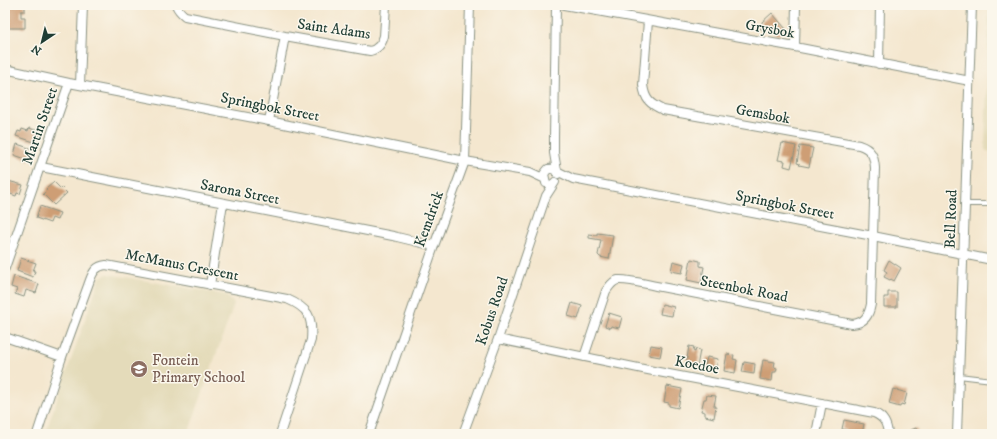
<svg xmlns="http://www.w3.org/2000/svg" width="997" height="439" font-family="'IM FELL DW Pica',serif">
	<style>
		.built { fill: #e4dbba }
		.building { fill: #ce9e75 }
		.lines { fill: none; stroke-linecap: round; stroke-linejoin: round }
		.lane-casing { stroke: #8a9282; stroke-width: 6 }
		.street-casing { stroke: #8a9282; stroke-width: 10 }
		.lane { stroke: #fff; stroke-width: 4 }
		.street { stroke: #fff; stroke-width: 8 }
		.labels { text-anchor: middle; dominant-baseline: central; stroke-width: 3; stroke-linejoin: round; paint-order: stroke }
		.street-label { font-size: 15px; fill: #1f3d34; stroke: #fbf7ec }
		.education-label { font-size: 15px; fill: #785e54; stroke: #fbf7ec; text-anchor: start }
	</style>
	<rect width="100%" height="100%" fill="#fbf7ec"/>
	<filter id="ink" filterUnits="userSpaceOnUse"><feTurbulence type="fractalNoise" baseFrequency=".025" numOctaves="2"/><feDisplacementMap in="SourceGraphic" scale="8" xChannelSelector="R" yChannelSelector="G"/><feConvolveMatrix kernelMatrix="1 2 1 2 8 2 1 2 1" color-interpolation-filters="sRGB"/></filter>
	<filter id="wash" filterUnits="userSpaceOnUse"><feTurbulence type="fractalNoise" baseFrequency=".012" numOctaves="4" result="noise"/><feDisplacementMap in="SourceGraphic" scale="16" xChannelSelector="R" yChannelSelector="G"/><feGaussianBlur stdDeviation="0.9" result="paint"/><feColorMatrix in="noise" values="0 0 0 0 0 0 0 0 0 0 0 0 0 0 0 0 0 1.4 0 .05"/><feComposite in="paint" operator="in"/></filter>
	<g filter="url(#wash)">
		<rect width="100%" height="100%" fill="#f4e7cf"/>
		<!-- built -->
		<path class="built" d="M989,5h3v148l-7,-3z
			M108,274l118,21 8,9 -46,130h-143l55,-157z"/>
		<g id="blocks">
			<!-- building -->
			<path class="building" d="M18,5h7v6h-4v6h4v11h-20v-22h13z
				M772,13l14,16 -8,6 -3,-1 -6,-9 -5,4h-4l2,-7z
				M29,128l13,4 -3,6 -4,-1 -1,5 -18,-6 2,-5 3,1 1,-3 6,2z
				M782,143l14,3 -5,22 -7,-2 1,-5 -7,-1z
				M17,144l18,6 -2,6 -3,-1 -1,5 -15,-5z
				M800,146l13,2 -4,19 -10,-2 1,-1 -3,-1z
				M8,181l15,4 -3,9 -3,-1 -1,3 -11,-4v-6l1,1z
				M54,182l7,7 1,-1 5,5 -13,12 -11,-11 4,-4 -1,-1z
				M40,206l20,7 -3,7 -5,-2 -2,5 -14,-5z
				M597,233l16,2 -4,24 -9,-2 -2,-2 3,-15 -12,-2v-4l8,1z
				M21,258l15,5 -3,8h2l-2,6 -16,-6z
				M691,259l9,2v5l4,1 -3,16 -14,-3z
				M889,260l12,8 -7,13 -3,-2 -1,1 -6,-3 3,-5 -3,-2z
				M673,261l11,3 -2,9 -11,-2z
				M14,276l25,8 -3,9 -10,-3 -2,7 -9,-3 2,-5 -6,-2z
				M888,292h9v15h-13v-10h4z
				M572,303l10,3 -4,13 -10,-3z
				M662,304l12,3 -2,9 -12,-2z
				M609,313l13,4 -3,11 -8,-2 -1,2 -5,-2z
				M651,345l11,2 -2,10 -11,-2z
				M689,346l5,1 -1,4 2,1 1,-3 4,1 -3,17 -11,-2z
				M727,354l7,1 -1,4 4,1 -2,13 -11,-2z
				M707,357l11,2 -2,10 -11,-2z
				M763,360l12,2 -1,5 3,1 -1,4h-3l-1,9 -12,-2z
				M744,362l11,2 -1,10 -12,-2z
				M667,386l15,3 -4,19 -9,-2v-3l-5,-1z
				M893,389l14,4 -3,12 -3,-1 -1,3 -11,-3z
				M707,395l9,1 -2,10h2l-2,12 -9,-2v-4l-4,-1 3,-12h2z
				M844,420l20,4 -2,10 -16,-1v-3l-4,-1z
				M916,428l2,4 -2,2h-9l-1,-2z"/>
		</g>
	</g>
	<g filter="url(#ink)">
		<use href="#blocks" fill-opacity="0" stroke="#8a9282" stroke-width="1"/>
		<g class="lines">
			<defs>
				<path id="lane" d="M965,204h27
					M959,376l33,4"/>
				<path id="street" d="M176,5c2,5 5,8 9,11l100,20 85,15c8,-2 12,-7 14,-15l2,-31
					M556,5l-2,132v16l3,18 16,8 300,57 119,24
					M564,5l231,42 175,34
					M795,47l1,-42
					M879,64l1,-59
					M5,69l64,14 200,38 196,40 65,11 15,7
					M80,85l3,-80
					M269,121l16,-85
					M41,167l352,69 41,10
					M546,183l-2,-9 4,-5c5,-1 8,1 10,5
					M5,268l64,-185
					M210,285l13,-82
					M5,337l57,20
					M498,339l150,31 226,43c10,4 13,11 14,21
					M584,357l22,-66c3,-4 6,-10 12,-11 9,-1 28,4 38,6l196,38c13,-1 17,-9 19,-20l4,-136c-1,-13 -4,-19 -16,-23l-196,-35c-13,-6 -18,-10 -20,-25l5,-64
					M37,434l25,-77 28,-77c3,-8 6,-14 16,-15l181,34c21,9 26,17 24,41l-31,94
					M369,434l65,-188 31,-85 5,-156
					M463,434l35,-95 48,-143 9,-14
					M816,434l6,-31
					M957,434l15,-429"/>
			</defs>
			<!-- lane casing -->
			<use href="#lane" class="lane-casing"/>
			<!-- street casing -->
			<use href="#street" class="street-casing"/>
			<!-- lane -->
			<use href="#lane" class="lane"/>
			<!-- street -->
			<use href="#street" class="street"/>
		</g>
	</g>
	<!-- icons -->
	<defs>
		<symbol id="school-disc" viewBox="-11 -11 22 22"><circle r="9.5" fill="#8d6e63" stroke="#fbf7ec"/><path d="M0-5L7-2L0 1L-7-2ZM-4 1L0 2.5L4 1V4Q0 6-4 4Z" fill="#fff"/></symbol>
	</defs>
	<g fill-rule="evenodd">
		<use href="#school-disc" x="129" y="359" width="20" height="20"/>
	</g>
	<g class="labels">
		<!-- street labels -->
		<g class="street-label">
			<text transform="translate(334 29) rotate(8)">Saint Adams</text>
			<text transform="translate(770 29) rotate(10)">Grysbok</text>
			<text transform="translate(270 107) rotate(11)">Springbok Street</text>
			<text transform="translate(763 114) rotate(10)">Gemsbok</text>
			<text transform="translate(40 126) rotate(-71)">Martin Street</text>
			<text transform="translate(240 192) rotate(11)">Sarona Street</text>
			<text transform="translate(785 205) rotate(11)">Springbok Street</text>
			<text transform="translate(429 219) rotate(-70)">Kemdrick</text>
			<text transform="translate(951 219) rotate(-88)">Bell Road</text>
			<text transform="translate(182 265) rotate(11)">McManus Crescent</text>
			<text transform="translate(744 289) rotate(11)">Steenbok Road</text>
			<text transform="translate(492 311) rotate(-71)">Kobus Road</text>
			<text transform="translate(697 365) rotate(11)">Koedoe</text>
		</g>
		<!-- education labels -->
		<g class="education-label">
			<text x="152" y="360">Fontein<tspan x="152" dy="17">Primary School</tspan></text>
		</g>
	</g>
	<!-- margin -->
	<rect width="997" height="439" fill="none" stroke="#fbf7ec" stroke-width="20"/>
	<!-- north arrow -->
	<g transform="translate(42 42) rotate(215)" stroke="#fbf7ec" stroke-width="3" paint-order="stroke">
	<path d="M0-3L7 15L0 10L-7 15Z" fill="#1f3d34"/>
	<text y="-6" font-size="11" font-weight="bold" text-anchor="middle" fill="#1f3d34">N</text>
	</g>
</svg>
